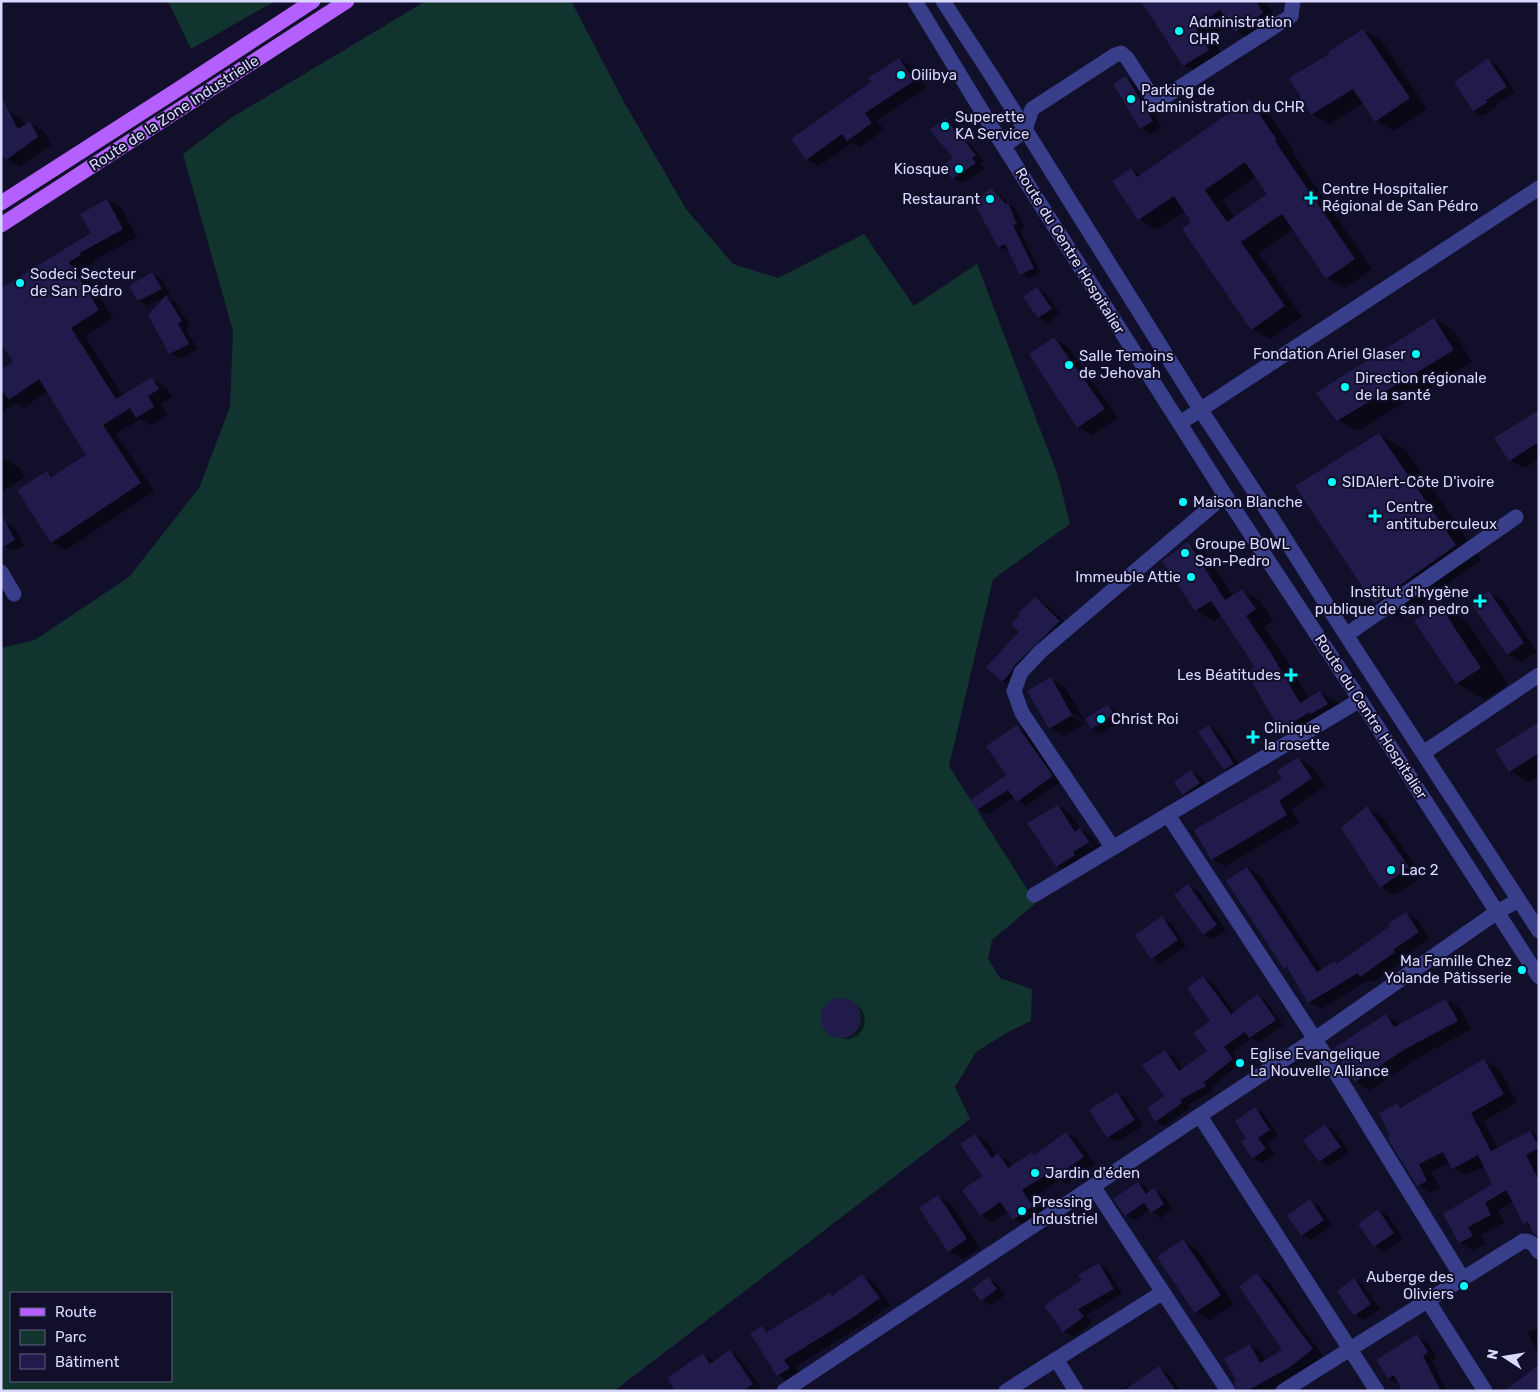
<svg xmlns="http://www.w3.org/2000/svg" width="1540" height="1392" font-family="Rubik,sans-serif">
	<style>
		.green { fill: #12342f; fill-rule: evenodd }
		.shadow { fill: #0007; fill-rule: evenodd }
		.building { fill: #201b4b; fill-rule: evenodd }
		.lines { fill: none; stroke-linecap: round; stroke-linejoin: round }
		.minor { stroke: #393e8a; stroke-width: 15 }
		.major { stroke: #b45fff; stroke-width: 15 }
		.poi-dot { fill: #04feff; stroke: #110f2a; stroke-width: 2 }
		.labels { text-anchor: middle; dominant-baseline: central; stroke-width: 4; stroke-linejoin: round; paint-order: stroke }
		.poi-label { font-size: 15px; fill: #d9d8ff; stroke: #110f2a; text-anchor: start }
		.street-label { font-size: 15px; fill: #d9d8ff; stroke: #110f2a }
	</style>
	<rect width="100%" height="100%" fill="#110f2a"/>
	<!-- green -->
	<path class="green" d="M168,1h107l-84,48z
		M426,1h145l53,101 62,107 47,55 45,14 86,-44 50,72 63,-42 81,212 12,48 -77,55 -44,187 87,137 -44,37 -4,19 12,19 32,11 -1,32 -21,10 -34,21 -21,35 15,32 -356,272h-613v-743l34,-8 94,-63 70,-89 31,-81 3,-76 -50,-177 48,-36zM11,1293h160v88h-160z"/>
	<!-- shadow -->
	<path class="shadow" d="M1143,1h122l14,22 -27,18 -16,-10 -5,-7 -20,13 14,23 -24,15 -17,-10z
		M1363,30l18,10 46,69 -33,22 -18,-10 -12,-18 -35,21 -17,-10 19,-60z
		M899,59l13,8 14,21 -49,32 7,10 -24,17 -8,-4 -33,23 -13,-7 67,-76z
		M1488,59l9,6 18,27 -20,13 1,2 -13,9 -9,-5 -19,-28z
		M1126,77l9,6 26,44 -11,7 -9,-6z
		M1249,101l18,10 27,40 -2,1 80,117 -27,19 -18,-10 -34,-49 -34,24 43,64 -32,22 -18,-10 -67,-118 -28,19 -18,-11 -8,-50 10,6zM1257,176l12,18 -34,24 -12,-18z
		M9,112l14,8 3,6 4,-3 14,8 7,14 -31,22 -14,-8z
		M945,120l9,5 30,36 -4,2 4,6 -22,14 -9,-5 2,-19z
		M991,189l8,5 11,11 6,4 8,19 -4,2 20,42 -11,6 -8,-4 -12,-24 -2,1 -8,-5z
		M107,200l14,8 16,29 -44,24 1,2 -12,7 31,48 -28,18 38,61 29,-18 14,8 6,10 -11,7 7,11 -17,10 -11,-6 -24,15 38,57 -88,59 -14,-8 -5,-70 8,5 32,-21 -39,-65 -24,17 -8,-5 -15,10v-42l13,-9 -13,-21 92,-108z
		M152,274l9,5 9,15 -4,3 9,5 15,24 -4,3 11,20 -18,10 -9,-6 -21,-38 17,-18 -18,9 -9,-5 -8,-14z
		M1037,289l9,5 14,20 -12,9 -9,-5 -14,-21z
		M1434,319l19,11 19,32 -115,69 -19,-11z
		M1054,339l14,8 50,71 -26,17 -14,-8z
		M1539,411v48l-15,9 -14,-8z
		M1379,435l27,15 75,110 -80,58 -27,-15z
		M1,457l19,11 5,9 -24,15z
		M5,522l9,5 10,19 -11,5 -9,-5z
		M1188,544l18,10 27,42 9,-6 18,11 13,19 -9,7 25,37 20,35 11,-7 19,11 7,11 -47,25 -19,-10 -23,-62 -35,-52 -8,6 -18,-11z
		M1,585l6,9 -6,4z
		M1489,593l14,8 34,51 -15,10 -14,-8z
		M1035,599l13,7 24,23 -56,59 -13,-7z
		M1439,605l28,17 41,62 -23,16 -28,-17z
		M1051,679l14,8 19,33 -16,-9 -2,2 19,11 -21,12 -14,-8z
		M1108,705l9,6 6,8 -22,15 -9,-6 -7,-7z
		M1539,724v52l-10,6 -19,-11z
		M1209,726l9,6 24,37 -8,6 -9,-6 -25,-37z
		M1017,727l9,5 35,49 -34,25 -9,-5 -3,-5 -28,19 -9,-6 -6,-9 36,-24z
		M1298,758l13,8 14,20 -34,23 8,14 -74,43 -13,-7 72,-80z
		M1191,772l9,5 9,12 -16,10 -9,-5z
		M1058,806l12,7 11,17 12,7 8,12 -32,25 -12,-8zM1084,837h3l6,10 -2,1z
		M1367,808l14,8 41,60 -27,19 -14,-8z
		M1248,868l11,7 63,95 13,-8 4,2 53,-37 14,-14 12,7 12,19 -26,17 2,3 -33,23 -5,-2 -47,29 -12,-7 -19,-32 -5,-2z
		M1189,886l9,5 28,39 -13,9 -9,-5z
		M1162,918l9,5 15,23 -25,17 -9,-5z
		M1203,977l9,5 22,31 24,-17 8,5 17,24 -24,17 -7,-4 -20,14 8,12 -29,23 2,4 -25,14 2,3 -26,18 -8,-4 -8,-13 18,-13 -1,-44 8,4 10,14 25,-18 4,-31z
		M844,999l13,6 6,7 2,9 -2,8 -6,7 -7,3h-7l-12,-6 -5,-6 -3,-7v-7l5,-8 7,-5z
		M1446,1000l14,8 11,21 -50,27 -51,34 -14,-8 -21,-33 51,-33 15,9z
		M1484,1060l14,8 19,34 -33,19 14,28 32,-17 9,5v99l-7,-8 -7,-4 -12,-23 -15,10 6,12 -23,12 5,9 -13,6 -13,-8 -15,-28 49,-30 -9,-18 -19,9 -13,-7 -3,-6 -19,10 9,16 -9,5 -13,-8 -26,-49 6,-31 5,2z
		M1117,1093l9,6 17,27 -26,16 -9,-5 -17,-27z
		M1255,1109l9,5 14,21 -11,8 8,12 -13,8 -9,-5 -6,-20z
		M1326,1126l9,5 14,21 -20,14 -10,-5z
		M1066,1133l12,7 17,24 -29,20 -7,-4 -25,17 11,16 -19,13 -12,-7 -6,-8 -15,11 -12,-7 3,-39 -9,-41 12,7 10,14 1,-1 12,7 3,4 19,-12 3,1z
		M1138,1183l9,5 3,5 4,-3 9,5 10,14 -12,9 -11,-8 -15,10 -9,-5z
		M938,1197l14,8 28,43 -17,11 -14,-8z
		M1310,1201l9,5 13,19 -21,15 -9,-5z
		M1379,1211l9,5 15,22 -19,13 -9,-5z
		M1183,1240l14,9 37,55 -24,16 -14,-8z
		M1099,1264l9,6 14,24 -36,21 6,8 -19,14 -9,-6 -18,-24 37,-27z
		M1257,1275l11,6 55,75 -22,16 -32,19h-30l-1,-11 12,-34 11,6 5,9 18,-10z
		M862,1276l12,7 17,22 -24,17 -72,45 6,8 -11,7 -12,-7 -16,-48 8,5 60,-38 4,2z
		M988,1279l9,5 8,11 -14,10 -9,-5z
		M1354,1280l9,5 17,24 -16,11 -9,-5z
		M1539,1328v28l-11,-23z
		M1417,1336l9,5 11,17 -5,3 15,30h-43l-5,-9 -1,1 -9,-5z
		M730,1352l9,5 22,32 -3,2h-81l26,-36 9,5 2,3z
		M1159,1368l9,5 12,18h-60l9,-6 3,2z"/>
	<!-- building -->
	<path class="building" d="M1141,1h115l7,12 -28,19 -15,-22 -25,17 14,23 -26,16z
		M1363,29l47,69 -35,24 -22,-33 -42,26 -22,-37 40,-24 -1,-2z
		M899,58l15,23 -49,32 7,10 -25,18 -5,-7 -36,26 -15,-21 80,-57 -3,-4z
		M1488,58l19,29 -21,13 2,2 -15,9 -19,-29z
		M1126,76l27,45 -13,8 -27,-45z
		M1,96l17,33 12,-8 8,16 -32,23 -5,-7z
		M1249,99l28,41 -2,1 80,118 -29,20 -44,-65 -41,28 44,64 -34,24 -69,-101 9,-7 -17,-26 -36,24 -26,-39 19,-13 6,9zM1245,162l22,32 -40,28 -22,-32z
		M945,118l31,37 -4,3 4,5 -24,16 -9,-14 10,-7 -23,-28z
		M991,188l15,16 2,-1 9,21 -4,1 21,43 -14,7 -15,-31 -7,3 -24,-44z
		M107,199l16,30 -43,24 1,2 -12,7 30,48 -28,18 45,71 36,-22 7,12 -11,7 6,11 -18,11 -6,-10 -27,17 38,58 -90,60 -34,-53 30,-19 4,6 35,-22 -47,-76 -30,21 -8,-10v-20l12,-8 -12,-19v-55l90,-55 -11,-19z
		M152,272l10,17 -24,12 -9,-15z
		M1037,287l15,22 -14,9 -15,-21z
		M166,295l16,26 -4,2 11,21 -20,10 -21,-39z
		M1434,318l20,32 -117,71 -21,-28z
		M1054,337l51,72 -28,19 -48,-74z
		M1539,410v32l-30,19 -15,-23z
		M1379,433l77,112 -82,59 -79,-118z
		M1,513l14,27 -14,8z
		M1188,542l37,58 17,-11 14,20 -10,7 25,37 29,50 20,-12 8,13 -17,10 -1,-2 -30,18 -34,-58 9,-5 -44,-66 -16,10 -33,-50z
		M1489,591l35,52 -17,12 -36,-52z
		M1035,597l25,24 -46,45 -3,6 -9,10 -16,-15 33,-35 -8,-8 9,-9 -2,-2z
		M1439,604l42,64 -25,16 -42,-63z
		M1051,677l21,38 -23,14 -22,-38z
		M1108,704l6,10 -23,15 -6,-10z
		M1539,722v31l-30,19 -14,-22z
		M1017,725l36,51 -36,26 -9,-12 -31,20 -7,-10 36,-25 -20,-29z
		M1209,725l25,39 -10,6 -26,-38z
		M1298,757l14,21 -33,23 8,14 -76,45 -17,-30 88,-51 -5,-8z
		M1191,770l9,13 -17,12 -9,-13z
		M1058,805l17,27 5,-4 9,14 -16,10 2,3 -19,12 -29,-44z
		M1367,806l42,61 -29,21 -39,-60z
		M1247,867l70,105 18,-11 2,3 53,-38 -2,-2 18,-12 13,20 -26,18 2,2 -35,25 -2,-4 -50,30 -21,-36 -3,2 -58,-88z
		M1188,884l29,41 -14,10 -29,-40z
		M1162,916l16,24 -27,19 -16,-24z
		M1203,976l28,38 27,-20 18,26 -27,18 -4,-6 -21,15 9,12 -29,23 2,4 -26,14 2,3 -27,19 -8,-14 17,-12 -22,-31 23,-15 14,21 28,-20 -14,-18 17,-12 -23,-33z
		M821 1018a20 20 0 1 1 40 0a20 20 0 1 1-40 0Z
		M1446,999l12,22 -51,27 -52,34 -22,-33 53,-35 8,13z
		M1484,1059l20,35 -33,19 20,38 39,-20 9,15v2l-13,7 13,26v56l-5,-3 -6,-12 -4,3 -18,-35 -21,13 6,12 -23,12 5,9 -14,7 -16,-29 49,-30 -14,-29 -26,14 -9,-17 -24,12 8,17 -10,5 -30,-48 3,-2 -11,-23 19,-10 2,5z
		M1117,1092l18,28 -28,18 -18,-28z
		M1255,1107l15,23 -12,8 8,11 -14,10 -11,-18 5,-3 -11,-17z
		M1325,1124l16,23 -22,15 -16,-22z
		M1066,1132l18,25 -31,21 -4,-5 -27,17 11,16 -20,14 -13,-18 -20,14 -18,-26 20,-14 -22,-32 15,-10 17,24 6,-5 10,15 24,-16 2,3z
		M1138,1182l8,12 8,-6 10,16 -13,9 -7,-10 -19,13 -12,-17z
		M938,1195l29,44 -19,13 -29,-44z
		M1310,1199l14,21 -23,16 -14,-21z
		M1378,1209l16,24 -20,14 -16,-23z
		M1183,1239l38,56 -26,18 -38,-56z
		M1099,1263l15,26 -36,20 6,8 -21,15 -19,-26 37,-26 -3,-5z
		M1257,1273l56,76 -23,18 -43,24h-10l-4,-9 3,-2 -12,-21 26,-15 10,19 22,-13 -43,-64z
		M862,1274l18,24 -25,18 -71,44 6,8 -13,8 -27,-43 12,-7 5,6 63,-39 2,3z
		M988,1277l9,12 -16,12 -9,-12z
		M1354,1278l17,26 -17,12 -17,-25z
		M1417,1334l11,18 -5,4 18,35h-39l-8,-16 -6,4 -12,-19z
		M730,1350l23,34 -10,7h-68l-8,-13 36,-25 7,11z
		M1539,1365v26h-35z
		M1159,1366l17,25h-53z"/>
	<g class="lines">
		<!-- minor -->
		<path class="minor" d="M915,1l79,130 231,364 135,205 179,277
			M943,1l52,80 205,328 68,103 78,123 193,296
			M1004,146l21,-16 7,-21 83,-54 6,-2 6,5 24,37 5,2 7,1 128,-82 2,-15
			M1180,423l359,-235
			M1,572l13,22
			M1346,635l170,-118
			M1423,753l116,-78
			M1168,815l147,224 148,240
			M1113,848l-91,-135 -8,-22 7,-19 20,-21 184,-156
			M1034,895l326,-195
			M1200,1116l177,275
			M1093,1186l135,205
			M1428,1301l57,90
			M1056,1359l20,32
			M784,1391l531,-352 182,-127 22,-12
			M1006,1391l157,-99
			M1283,1391l240,-150c9,0 11,4 16,11"/>
		<!-- major -->
		<path class="major" d="M1,203l176,-113 136,-89
			M1,225l346,-224"/>
	</g>
	<!-- markers -->
	<g class="poi-dot">
		<circle cx="1179" cy="31" r="5"/>
		<circle cx="901" cy="75" r="5"/>
		<circle cx="1131" cy="99" r="5"/>
		<circle cx="945" cy="126" r="5"/>
		<circle cx="959" cy="169" r="5"/>
		<path d="M1308.5 190.5h5v5h5v5h-5v5h-5v-5h-5v-5h5z"/>
		<circle cx="990" cy="199" r="5"/>
		<circle cx="20" cy="283" r="5"/>
		<circle cx="1416" cy="354" r="5"/>
		<circle cx="1069" cy="365" r="5"/>
		<circle cx="1345" cy="387" r="5"/>
		<circle cx="1332" cy="482" r="5"/>
		<circle cx="1183" cy="502" r="5"/>
		<path d="M1372.5 508.5h5v5h5v5h-5v5h-5v-5h-5v-5h5z"/>
		<circle cx="1185" cy="553" r="5"/>
		<circle cx="1191" cy="577" r="5"/>
		<path d="M1477.5 593.5h5v5h5v5h-5v5h-5v-5h-5v-5h5z"/>
		<path d="M1288.5 667.5h5v5h5v5h-5v5h-5v-5h-5v-5h5z"/>
		<circle cx="1101" cy="719" r="5"/>
		<path d="M1250.5 729.5h5v5h5v5h-5v5h-5v-5h-5v-5h5z"/>
		<circle cx="1391" cy="870" r="5"/>
		<circle cx="1522" cy="970" r="5"/>
		<circle cx="1240" cy="1063" r="5"/>
		<circle cx="1035" cy="1173" r="5"/>
		<circle cx="1022" cy="1211" r="5"/>
		<circle cx="1464" cy="1286" r="5"/>
	</g>
	<g class="labels">
		<!-- poi labels -->
		<g class="poi-label">
			<text x="1189" y="22">Administration<tspan x="1189" dy="17">CHR</tspan></text>
			<text x="911" y="75">Oilibya</text>
			<text x="1141" y="90">Parking de<tspan x="1141" dy="17">l'administration du CHR</tspan></text>
			<text x="955" y="117">Superette<tspan x="955" dy="17">KA Service</tspan></text>
			<text x="949" y="169" text-anchor="end">Kiosque</text>
			<text x="1322" y="189">Centre Hospitalier<tspan x="1322" dy="17">Régional de San Pédro</tspan></text>
			<text x="980" y="199" text-anchor="end">Restaurant</text>
			<text x="30" y="274">Sodeci Secteur<tspan x="30" dy="17">de San Pédro</tspan></text>
			<text x="1406" y="354" text-anchor="end">Fondation Ariel Glaser</text>
			<text x="1079" y="356">Salle Temoins<tspan x="1079" dy="17">de Jehovah</tspan></text>
			<text x="1355" y="378">Direction régionale<tspan x="1355" dy="17">de la santé</tspan></text>
			<text x="1342" y="482">SIDAlert-Côte D'ivoire</text>
			<text x="1193" y="502">Maison Blanche</text>
			<text x="1386" y="507">Centre<tspan x="1386" dy="17">antituberculeux</tspan></text>
			<text x="1195" y="544">Groupe BOWL<tspan x="1195" dy="17">San-Pedro</tspan></text>
			<text x="1181" y="577" text-anchor="end">Immeuble Attie</text>
			<text x="1469" y="592" text-anchor="end">Institut d'hygène<tspan x="1469" dy="17">publique de san pedro</tspan></text>
			<text x="1281" y="675" text-anchor="end">Les Béatitudes</text>
			<text x="1111" y="719">Christ Roi</text>
			<text x="1264" y="728">Clinique<tspan x="1264" dy="17">la rosette</tspan></text>
			<text x="1401" y="870">Lac 2</text>
			<text x="1512" y="961" text-anchor="end">Ma Famille Chez<tspan x="1512" dy="17">Yolande Pâtisserie</tspan></text>
			<text x="1250" y="1054">Eglise Evangelique<tspan x="1250" dy="17">La Nouvelle Alliance</tspan></text>
			<text x="1045" y="1173">Jardin d'éden</text>
			<text x="1032" y="1202">Pressing<tspan x="1032" dy="17">Industriel</tspan></text>
			<text x="1454" y="1277" text-anchor="end">Auberge des<tspan x="1454" dy="17">Oliviers</tspan></text>
		</g>
		<!-- street labels -->
		<g class="street-label">
			<text transform="translate(174 113) rotate(-33)">Route de la Zone Industrielle</text>
			<text transform="translate(1070 251) rotate(58)">Route du Centre Hospitalier</text>
			<text transform="translate(1371 717) rotate(57)">Route du Centre Hospitalier</text>
		</g>
	</g>
	<!-- border -->
	<rect width="1540" height="1392" fill="none" stroke="#d9d8ff" stroke-width="5"/>
	<!-- legend -->
	<rect x="10" y="1292" width="162" height="90" fill="#110f2a" stroke="#615f7f"/>
	<rect x="20" y="1308" width="25" height="8" fill="#b45fff" stroke="#615f7f"/>
	<text x="55" y="1317" font-size="15" fill="#d9d8ff">Route</text>
	<rect x="20" y="1330" width="25" height="15" fill="#12342f" stroke="#615f7f"/>
	<text x="55" y="1342" font-size="15" fill="#d9d8ff">Parc</text>
	<rect x="20" y="1354" width="25" height="15" fill="#201b4b" stroke="#615f7f"/>
	<text x="55" y="1367" font-size="15" fill="#d9d8ff">Bâtiment</text>
	<!-- north arrow -->
	<g transform="translate(1505 1357) rotate(282)" stroke="#110f2a" stroke-width="4" paint-order="stroke">
	<path d="M0-4L9 19L0 12L-9 19Z" fill="#d9d8ff"/>
	<text y="-8" font-size="14" font-weight="bold" text-anchor="middle" fill="#d9d8ff">N</text>
	</g>
</svg>
